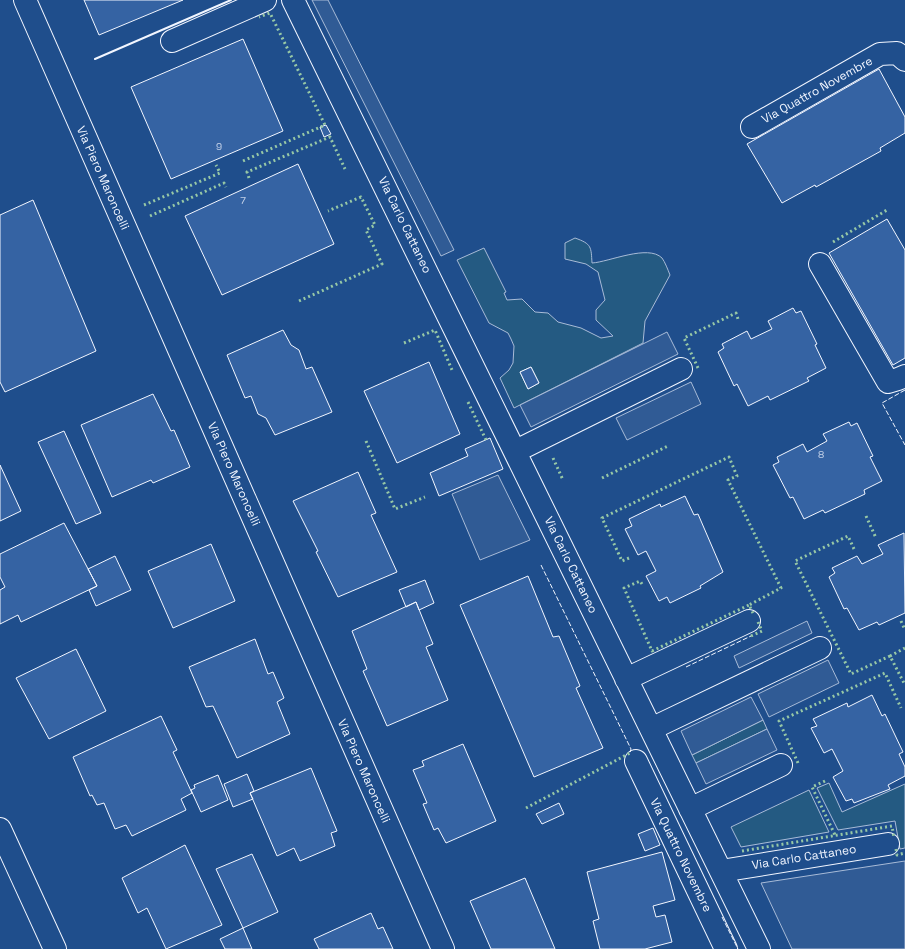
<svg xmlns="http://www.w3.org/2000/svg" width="905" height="949" font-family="'Space Grotesk',sans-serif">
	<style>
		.green { fill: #245a82; stroke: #a8bbd7; fill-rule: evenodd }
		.parking { fill: #305b95; stroke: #a8bbd7 }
		.building { fill: #3563a3; stroke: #f2f6ff }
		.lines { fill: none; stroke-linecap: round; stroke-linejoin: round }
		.minor-casing { stroke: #f2f6ff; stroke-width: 24 }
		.minor { stroke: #1f4e8c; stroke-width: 22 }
		.hedge { stroke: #97c8a6; stroke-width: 3; stroke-dasharray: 2 3; stroke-linecap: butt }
		.fence { stroke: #f2f6ff; stroke-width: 1; stroke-dasharray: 5 2; stroke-linecap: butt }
		.wall { stroke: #f2f6ff; stroke-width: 2 }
		.labels { text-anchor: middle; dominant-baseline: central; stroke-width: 3; stroke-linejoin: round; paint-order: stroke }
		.number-label { font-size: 10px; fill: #c3d1e8 }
		.street-label { font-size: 12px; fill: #f2f6ff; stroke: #1f4e8c }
	</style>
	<rect width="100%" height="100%" fill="#1f4e8c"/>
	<!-- green -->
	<path class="green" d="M575,238c17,6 16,9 17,25 17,-1 56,-19 70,-5 3,4 6,12 8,17l-25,46 -2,22 -129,65 -14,-30 9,-8 4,-7 1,-17 -3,-7 -3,-6 -19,-10 -32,-63 27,-12 22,44 -2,1 3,7 15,-1 13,13 13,1 10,9 23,6 20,10 12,-2 -17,-16v-10l9,-10 -7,-28 -12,-8 -21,-5v-16zM531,367l8,16 -11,6 -8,-17z
		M763,720l4,9 -71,34 -4,-8z
		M829,783l13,29 63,-28v64l-5,1 -5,-28 -57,9 -21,-42z
		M809,790l20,42 -88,15 -10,-20z"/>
	<!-- parking -->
	<path class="parking" d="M312,0h16l126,250 -13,6z
		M667,332l11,22 -147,73 -11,-22z
		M691,382l10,22 -74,36 -11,-22z
		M498,475l32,65 -50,20 -28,-66z
		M807,621l5,12 -73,35 -5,-12z
		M828,660l11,23 -70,34 -11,-23z
		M751,697l12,23 -71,35 -11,-24z
		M767,729l10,21 -71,34 -10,-21z
		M905,861v88h-113l-31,-66z"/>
	<!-- building -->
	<path class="building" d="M84,0h99l-84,35z
		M243,39l40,92 -112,48 -40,-92z
		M879,69l26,48v16l-25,15 1,3 -65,36 -1,-2 -33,18 -35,-59z
		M326,125l5,9 -7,3 -4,-10z
		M298,164l36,80 -112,51 -37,-79z
		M33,200l63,151 -91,41 -5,-10v-167z
		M887,219l18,31v108l-12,7 -64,-112z
		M793,308l3,5 5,-2 16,33 -2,1 11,23 -19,10 2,3 -39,19 -2,-4 -20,10 -11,-22 -3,2 -16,-34 6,-4 -2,-4 25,-13 4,8 21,-10 -4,-8z
		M283,330l8,15 8,5 7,19 6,-2 20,45 -57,23 -9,-17 -8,-4 -7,-18 -6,2 -18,-43z
		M429,362l31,72 -63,29 -33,-72z
		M531,367l8,16 -11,6 -8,-17z
		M153,394l18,37 3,-1 16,37 -37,16 -2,-3 -39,17 -31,-72z
		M849,422l2,4 6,-3 16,33 -3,1 12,24 -18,9 1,4 -40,19 -2,-3 -19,9 -11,-22 -3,1 -17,-33 6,-3 -2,-5 26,-13 4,8 20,-11 -4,-7z
		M64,431l37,82 -25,11 -38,-82z
		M490,438l13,31 -64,27 -9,-23 38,-17 -3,-7z
		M0,465l21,46 -21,10z
		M358,472l18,41 -5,2 26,57 -59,25 -22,-45 2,-1 -25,-50z
		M685,496l9,19 4,-1 25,58 -23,14 1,2 -31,15 -3,-6 -8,4 -13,-25 10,-5 -10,-20 -8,4 -13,-26 7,-3 -3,-7 31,-15 1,3z
		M64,523l33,63 -76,36 -3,-7 -18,9v-34l5,-3 -5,-10v-23z
		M904,533l1,80 -26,12 -2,-3 -18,8 -12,-22 -3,1 -15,-32 6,-4 -3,-5 25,-12 5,8 21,-10 -5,-9z
		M211,544l24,57 -62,27 -25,-57z
		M115,556l16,34 -35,16 -7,-16 8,-4 -9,-17z
		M528,576l25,61 6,-1 21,50 -4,2 27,60 -69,29 -74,-172z
		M425,580l9,23 -15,7 -3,-8 -10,5 -7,-17z
		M416,602l17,42 -7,3 22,53 -61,26 -24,-55 4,-2 -15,-38z
		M255,639l13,35 5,-2 11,26 -7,4 13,32 -53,24 -24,-52 -7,1 -17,-40z
		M76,649l30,62 -57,28 -33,-61z
		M872,695l10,21 3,-2 18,38 -4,2 6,13v9l-17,9 2,4 -36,14 -2,-4 -6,2 -13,-24 10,-6 -11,-22 -8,4 -13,-25 6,-2 -4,-7 34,-16 1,4z
		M161,716l16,34 -4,2 19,41 -11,6 5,11 -54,26 -6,-11 -11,4 -11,-26 -7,2 -5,-10 -2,1 -17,-39z
		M463,744l33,77 -50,22 -8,-15 -4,2 -11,-26 4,-1 -14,-33 11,-4 -2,-5z
		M311,768l26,63 -6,2 4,13 -35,15 -6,-13 -17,8 -27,-63z
		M247,774l7,17 -4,2 3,6 -20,8 -9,-23z
		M218,775l10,25 -27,12 -10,-22 4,-2 -1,-3z
		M559,803l5,11 -22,10 -6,-10z
		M653,828l7,17 -15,6 -7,-17z
		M185,845l37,80 -56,24 -19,-41 -9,5 -16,-35z
		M662,852l13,48 -22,6 3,11 9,-2 7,27 -27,7h-45l-7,-28 6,-2 -12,-47z
		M252,854l26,58 -35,16 -27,-59z
		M525,878l30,71h-64l-21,-48z
		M371,913l7,16 5,-2 10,22h-74l-5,-10z
		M243,928l9,21h-27l-5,-10z"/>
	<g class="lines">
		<defs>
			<path id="minor" d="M25,0l418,949
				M293,0c157,316 311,633 466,949
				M172,41l93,-41
				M752,127l128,-73 17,-1 8,7
				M820,264l68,118 10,-3 7,-3
				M516,451l165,-82
				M626,679l123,-58
				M651,729l169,-81
				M636,761l90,188
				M690,809l91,-44
				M0,829l55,120
				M721,871l167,-27"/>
		</defs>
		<!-- minor casing -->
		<use href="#minor" class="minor-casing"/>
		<!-- minor -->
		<use href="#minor" class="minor"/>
		<!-- hedge -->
		<path class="hedge" d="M243,161l82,-36 -55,-112 -11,4
			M249,178l-2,-6 83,-35 15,32
			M144,205l76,-32 -4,-8
			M150,216l74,-33 2,4
			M833,242l54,-32
			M299,301l83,-37 -16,-34 9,-5 -14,-28 -33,14
			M404,343l31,-13 17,40
			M698,368l-14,-30 52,-25 2,6
			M468,402l18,38
			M366,441l29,68 30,-12
			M553,458l10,22
			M602,478l66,-32
			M866,516l10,22
			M854,549l-6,-13 -53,25 56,113 39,-18 15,29
			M629,558l-7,3 -20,-43 127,-61 8,19 -9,4 53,108 -32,17 4,8
			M642,584l-2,-3 -16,7 28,63 97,-46
			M901,621l4,9
			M751,636l11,-5 -4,-9
			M890,656l15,-8
			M798,763l-19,-42 106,-48 16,35
			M825,781l-13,6 23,48
			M526,808l104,-55
			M896,849l1,6 8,-2
			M742,851l150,-25 2,12"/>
		<!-- fence -->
		<path class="fence" d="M905,390l-23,13 23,42
			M541,565l90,184 -1,4
			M686,667l65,-31
			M722,917l16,32"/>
		<!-- wall -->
		<path class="wall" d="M95,59l136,-59"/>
	</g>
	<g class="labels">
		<!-- number labels -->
		<g class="number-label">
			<text x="219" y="146">9</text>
			<text x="243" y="200">7</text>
			<text x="821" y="454">8</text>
		</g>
		<!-- street labels -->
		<g class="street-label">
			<text transform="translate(817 90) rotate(-29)">Via Quattro Novembre</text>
			<text transform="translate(103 178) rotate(66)">Via Piero Maroncelli</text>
			<text transform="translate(405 225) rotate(64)">Via Carlo Cattaneo</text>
			<text transform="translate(234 474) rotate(66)">Via Piero Maroncelli</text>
			<text transform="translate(571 565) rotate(64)">Via Carlo Cattaneo</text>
			<text transform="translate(364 771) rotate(66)">Via Piero Maroncelli</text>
			<text transform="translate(681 855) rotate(64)">Via Quattro Novembre</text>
			<text transform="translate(804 857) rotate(-9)">Via Carlo Cattaneo</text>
		</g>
	</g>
</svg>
